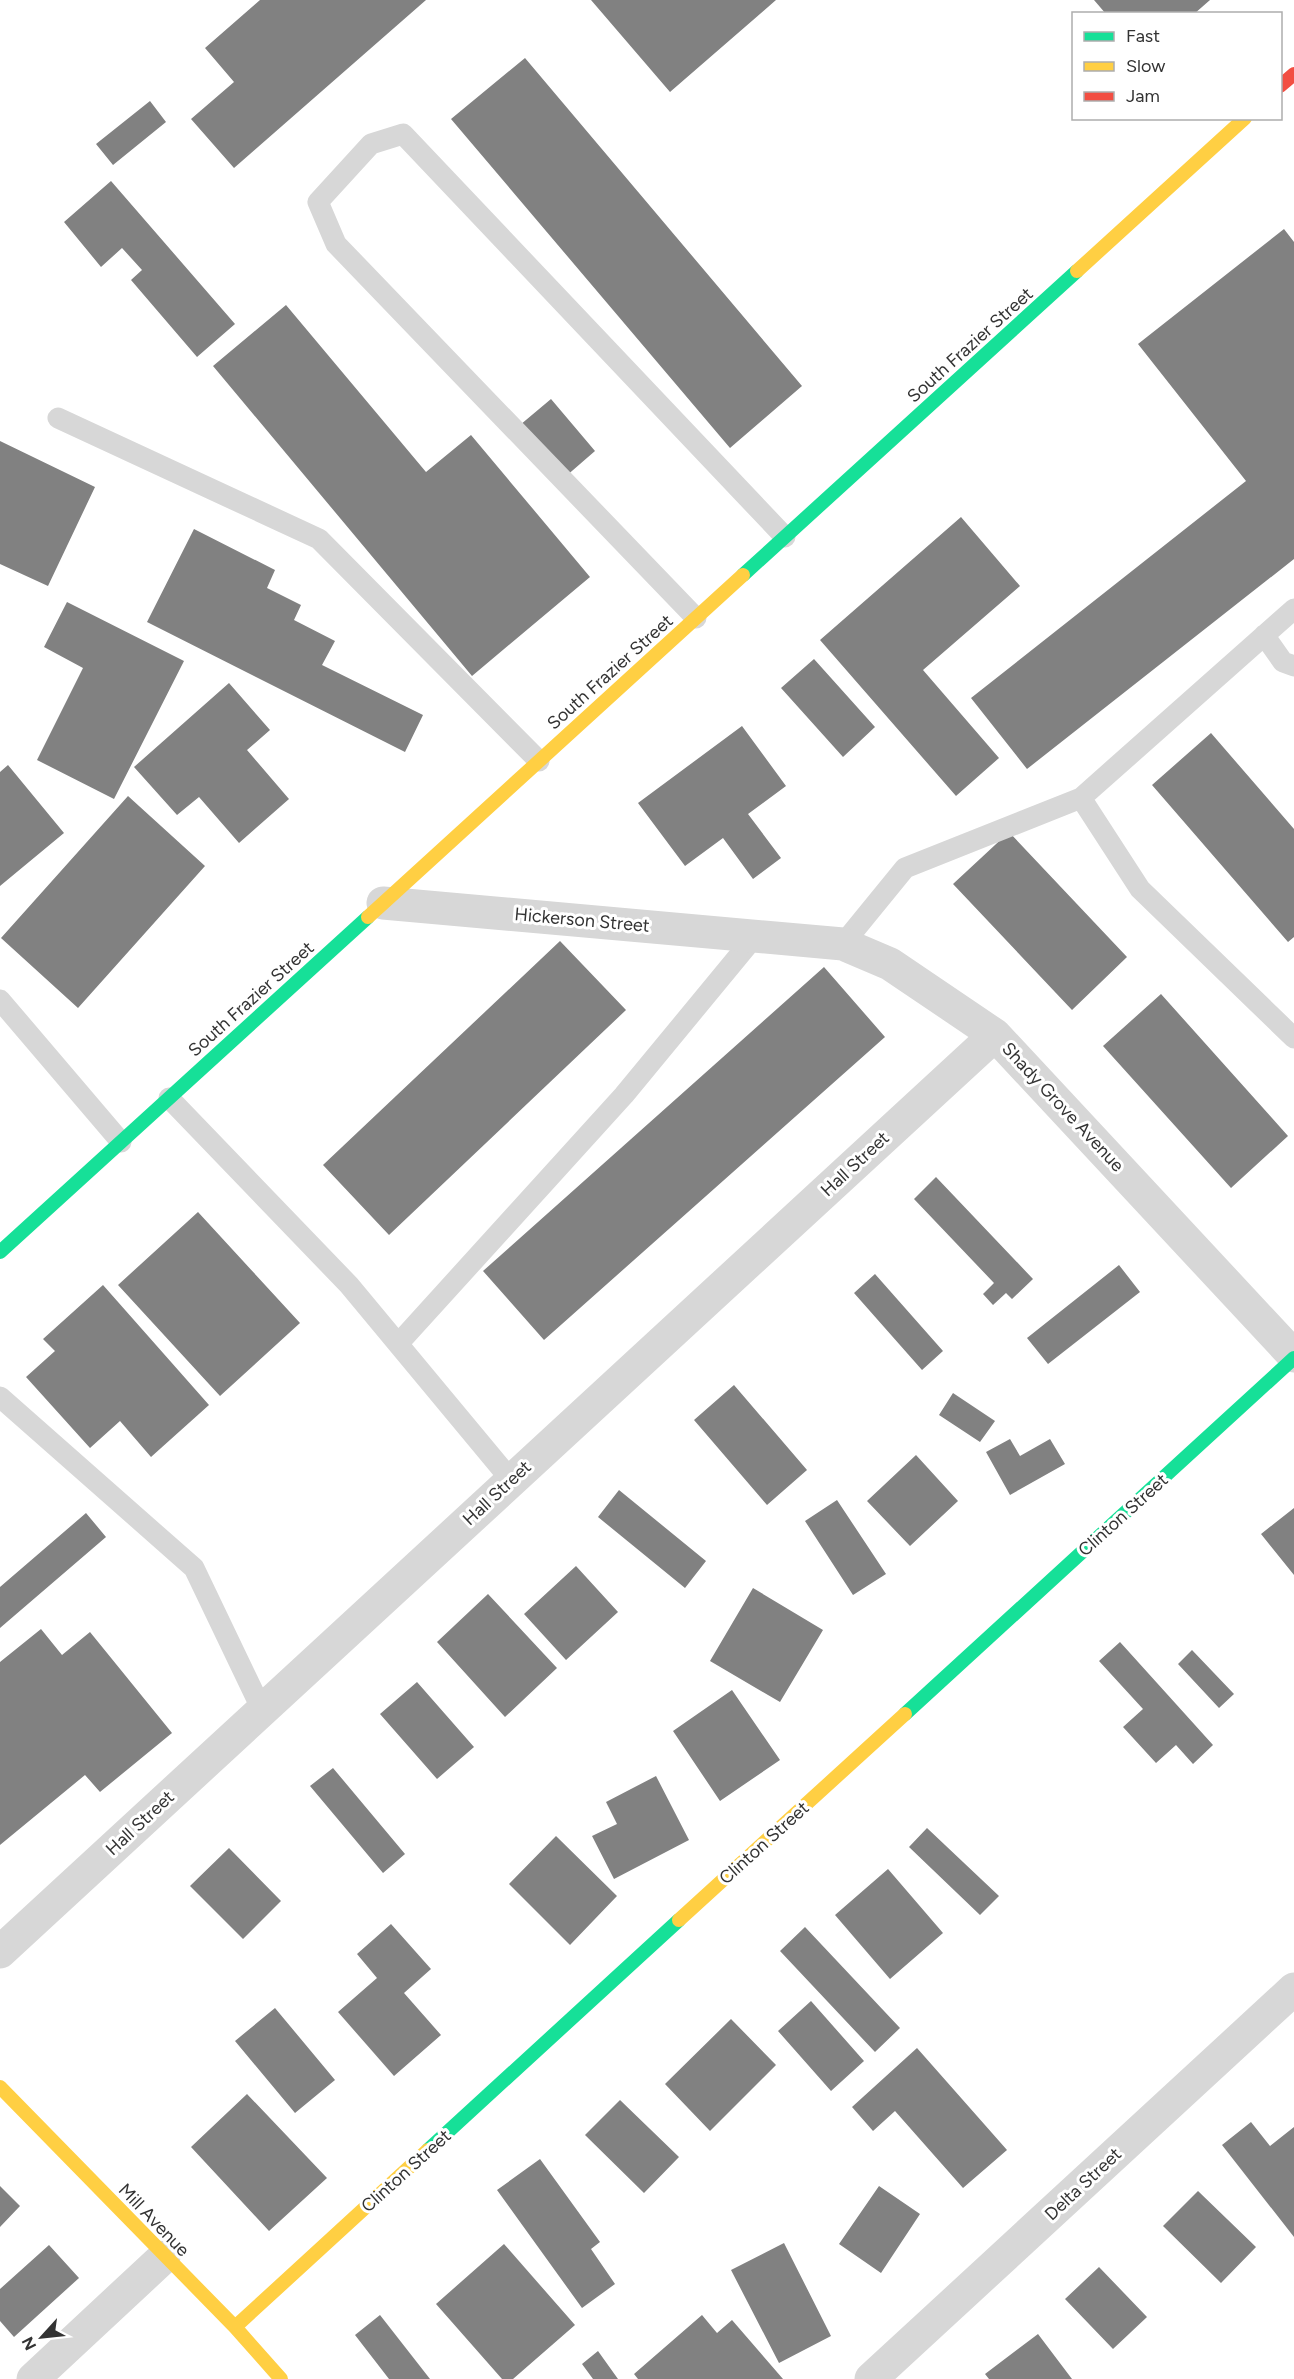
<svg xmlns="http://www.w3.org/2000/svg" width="1294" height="2379" font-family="Figtree,sans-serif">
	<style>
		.building { fill: #818181 }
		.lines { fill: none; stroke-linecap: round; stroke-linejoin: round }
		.lane { stroke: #d7d7d7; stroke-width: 21 }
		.street { stroke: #d7d7d7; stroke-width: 33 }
		.fast { stroke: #16e098; stroke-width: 14 }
		.slow { stroke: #ffcf43; stroke-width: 14 }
		.jam { stroke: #f24e42; stroke-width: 14 }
		.labels { text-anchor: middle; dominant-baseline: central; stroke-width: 6; stroke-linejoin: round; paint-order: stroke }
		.street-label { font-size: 18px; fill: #333; stroke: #fff }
	</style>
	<rect width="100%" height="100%" fill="#fff"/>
	<!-- building -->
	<path class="building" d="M260,0h166l-192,168 -43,-49 43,-37 -29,-34z
		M591,0h185l-106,92z
		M1094,0h116l-16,14h-88z
		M525,58l277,328 -72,62 -279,-329z
		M150,101l16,21 -53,43 -17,-21z
		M111,181l124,143 -38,33 -66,-77 11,-10 -20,-22 -21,19 -37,-45z
		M1284,229l10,13v317l-267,210 -56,-71 275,-217 -108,-137z
		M286,305l140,167 45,-37 119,142 -118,99 -259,-310z
		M551,399l44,52 -30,26 -45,-52z
		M0,441l95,46 -47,99 -48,-22z
		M961,517l59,69 -97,84 76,88 -43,38 -136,-156z
		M194,529l81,41 -8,18 34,17 -7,15 41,21 -13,24 101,50 -18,37 -258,-130z
		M67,602l117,59 -70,138 -77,-39 46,-92 -39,-21z
		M814,659l61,68 -32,30 -62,-69z
		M229,683l41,47 -23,20 42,49 -50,44 -40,-46 -22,18 -43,-48z
		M742,726l44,60 -38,28 33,44 -28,21 -30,-41 -38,28 -47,-63z
		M1211,733l83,96v108l-6,5 -136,-157z
		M8,765l56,68 -64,53v-114z
		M128,796l77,70 -127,142 -77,-70z
		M1009,832l118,125 -55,53 -119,-126z
		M560,941l66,69 -237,225 -66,-70z
		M824,967l61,70 -341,303 -61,-69z
		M1161,994l127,142 -57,52 -128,-142z
		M936,1177l97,102 -21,20 -6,-6 -13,12 -10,-11 11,-11 -80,-84z
		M198,1212l102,111 -80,73 -102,-111z
		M1119,1265l21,27 -92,72 -21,-26z
		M875,1274l68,77 -21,19 -68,-77z
		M103,1285l106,120 -58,52 -31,-36 -30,27 -64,-71 29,-26 -12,-12z
		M734,1385l73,85 -40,35 -73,-85z
		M953,1393l42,28 -15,21 -41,-27z
		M1010,1439l10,17 30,-17 15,25 -55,31 -24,-43z
		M916,1455l42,46 -48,45 -43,-45z
		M619,1490l87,71 -21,27 -87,-71z
		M837,1500l49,74 -33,21 -48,-74z
		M1294,1508v67l-33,-41z
		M86,1513l20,24 -106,91v-41z
		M576,1566l42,46 -52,48 -42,-46z
		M753,1588l70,42 -43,72 -70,-41z
		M488,1594l69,74 -52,49 -68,-75z
		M41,1629l21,26 28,-23 82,101 -72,59 -15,-17 -85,70v-183z
		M1120,1642l93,103 -20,19 -17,-19 -20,18 -33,-36 20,-18 -44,-48z
		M1192,1650l42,44 -15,14 -41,-44z
		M417,1682l57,65 -37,32 -57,-65z
		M732,1690l48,70 -60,41 -47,-70z
		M333,1768l72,86 -22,19 -73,-87z
		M656,1776l33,64 -75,39 -22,-43 25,-12 -11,-22z
		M927,1828l72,68 -19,19 -71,-68z
		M556,1836l61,60 -47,49 -61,-61z
		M229,1848l52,53 -38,38 -53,-53z
		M888,1869l55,64 -53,46 -55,-64z
		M391,1924l40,45 -27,24 37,42 -47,41 -56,-64 39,-34 -20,-24z
		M805,1927l95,101 -25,24 -95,-101z
		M811,2001l53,60 -33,30 -53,-60z
		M275,2008l60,72 -40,33 -60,-72z
		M731,2019l45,46 -66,66 -45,-47z
		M917,2048l90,102 -44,38 -68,-77 -22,20 -21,-24z
		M247,2094l80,84 -58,53 -78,-84z
		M620,2100l59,57 -35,36 -59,-58z
		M1251,2122l19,24 24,-19v110l-72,-92z
		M540,2159l60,83 -9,7 24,35 -33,24 -85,-118z
		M0,2186l20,20 -20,21z
		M879,2186l41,28 -39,59 -42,-29z
		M1198,2191l58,56 -35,36 -58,-57z
		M784,2243l47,93 -52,27 -48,-93z
		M504,2244l71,81 -62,54h-11l-66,-75z
		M49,2245l30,33 -65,59 -14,-16v-32z
		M1099,2267l48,50 -34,32 -48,-50z
		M380,2315l50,64h-41l-34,-44z
		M702,2315l15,18 15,-13 51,59h-145l-4,-5z
		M1038,2334l34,45h-83l-4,-5z
		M598,2351l20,28h-25l-11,-15z"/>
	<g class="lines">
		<!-- lane -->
		<path class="lane" d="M58,418l261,121 220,222
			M696,618l-360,-374 -18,-42 53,-58 32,-10 382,403
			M1264,635l19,27 11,4
			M1081,798l59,91 154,149
			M843,944l62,-76 176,-70 213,-189
			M0,1000l121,142
			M169,1098l180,187 162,195
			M398,1344l226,-249 132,-160
			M0,1397l194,171 68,142"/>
		<!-- street -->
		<path class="street" d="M383,903l460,41 47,20 105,71 299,321
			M0,1952l995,-917
			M33,2379l131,-122
			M871,2379l423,-390"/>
		<!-- fast -->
		<path class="fast" d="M743,575l334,-304
			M0,1252l368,-335
			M905,1714l389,-356
			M428,2150l251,-230"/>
		<!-- slow -->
		<path class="slow" d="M1077,271l168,-153
			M368,917l375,-342
			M679,1920l226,-206
			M0,2087l235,240 46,52
			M235,2327l193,-177"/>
		<!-- jam -->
		<path class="jam" d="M1280,86l14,-12"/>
	</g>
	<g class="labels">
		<!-- street labels -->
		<g class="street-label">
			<text transform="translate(970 345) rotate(-42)">South Frazier Street</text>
			<text transform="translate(610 672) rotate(-42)">South Frazier Street</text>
			<text transform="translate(582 920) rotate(5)">Hickerson Street</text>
			<text transform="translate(251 999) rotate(-42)">South Frazier Street</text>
			<text transform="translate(1063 1107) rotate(47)">Shady Grove Avenue</text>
			<text transform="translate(855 1164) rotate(-43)">Hall Street</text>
			<text transform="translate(497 1493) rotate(-43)">Hall Street</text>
			<text transform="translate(1123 1515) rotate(-42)">Clinton Street</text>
			<text transform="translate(140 1823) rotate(-43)">Hall Street</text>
			<text transform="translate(764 1843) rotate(-42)">Clinton Street</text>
			<text transform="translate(406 2171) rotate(-42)">Clinton Street</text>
			<text transform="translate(1083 2184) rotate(-43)">Delta Street</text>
			<text transform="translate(154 2220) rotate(46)">Mill Avenue</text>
		</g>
	</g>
	<!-- legend -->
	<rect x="1072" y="12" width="210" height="108" fill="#ffffff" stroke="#adadad" stroke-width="1.5"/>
	<rect x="1084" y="32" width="30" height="9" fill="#16e098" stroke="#adadad" stroke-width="1.5"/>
	<text x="1126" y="42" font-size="18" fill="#333333">Fast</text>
	<rect x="1084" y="62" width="30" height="9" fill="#ffcf43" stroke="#adadad" stroke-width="1.5"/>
	<text x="1126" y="72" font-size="18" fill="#333333">Slow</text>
	<rect x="1084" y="92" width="30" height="9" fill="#f24e42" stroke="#adadad" stroke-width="1.5"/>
	<text x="1126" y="102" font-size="18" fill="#333333">Jam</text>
	<!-- north arrow -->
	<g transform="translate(42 2337) rotate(243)" stroke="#ffffff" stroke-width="4.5" paint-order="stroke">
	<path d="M0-4.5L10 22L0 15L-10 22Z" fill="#333333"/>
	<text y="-9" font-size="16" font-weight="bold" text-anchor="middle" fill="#333333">N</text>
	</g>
</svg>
